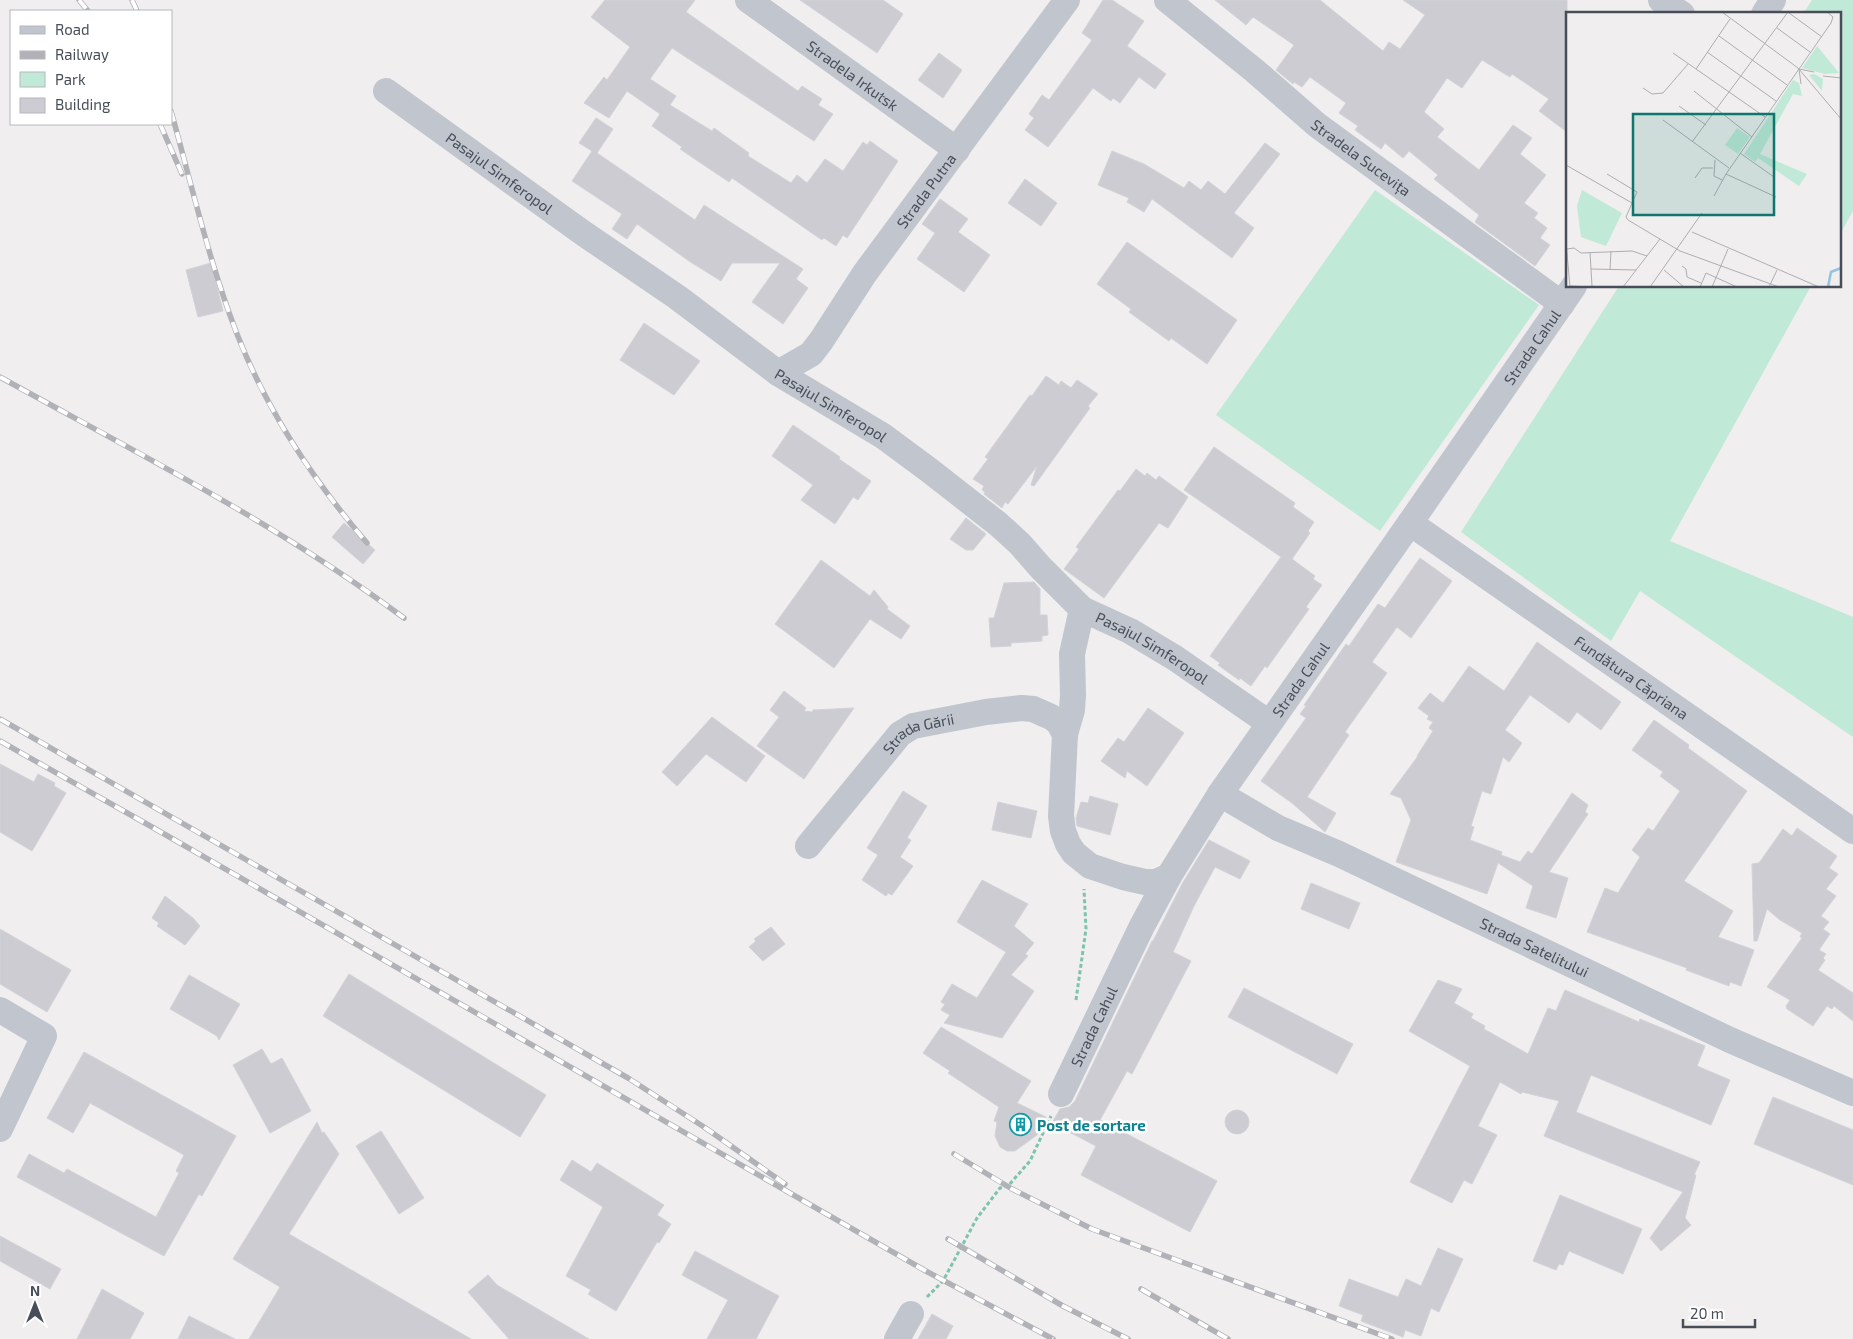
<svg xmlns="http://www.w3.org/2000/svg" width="1853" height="1339" font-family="'Exo 2',sans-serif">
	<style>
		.green { fill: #c1e9d7 }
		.building { fill: #ccccd2; stroke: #d2d3d8 }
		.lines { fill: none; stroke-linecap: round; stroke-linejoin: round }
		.path { stroke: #7dc3ad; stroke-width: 3; stroke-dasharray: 4 2.5; stroke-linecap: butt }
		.minor { stroke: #c0c5ce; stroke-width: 26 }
		.rail-casing { stroke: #b1b2b7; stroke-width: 5.5 }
		.rail { stroke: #fff; stroke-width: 4; stroke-dasharray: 11; stroke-linecap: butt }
		.labels { text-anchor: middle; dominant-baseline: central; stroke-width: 5; stroke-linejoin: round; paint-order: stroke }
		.street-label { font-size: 15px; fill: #484e59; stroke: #fff }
		.culture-label { font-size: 15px; font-weight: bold; fill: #0d838f; stroke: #fff; text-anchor: start }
		.inset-river { fill: none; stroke: #93c3e1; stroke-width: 2.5 }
		.inset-road { fill: none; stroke: #adaeb2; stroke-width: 1 }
		.view { fill: #0f766e; fill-opacity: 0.15; stroke: #0f766e; stroke-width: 2.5 }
		.inset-edge { fill: none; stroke: #484e59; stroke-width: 2.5 }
	</style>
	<rect width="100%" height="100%" fill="#f0eeee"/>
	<!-- green -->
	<path class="green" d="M1812,0h41v211l-14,25v-222h-36z
		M1375,190l164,115 -159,226 -164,-116z
		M1619,286h192l-141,255 183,76v120l-213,-146 -29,50 -150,-109z"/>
	<!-- building -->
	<path class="building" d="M605,0h90l-9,12 112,79 4,-5 20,13 -4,6 15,9 -19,27 -142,-93 -22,31 26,17 -6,9 42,26 2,-3 35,25 -1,3 43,27 6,-8 10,8 18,-24 18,12 20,-29 4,3 3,-4 28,20 -51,77 -4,-3 -7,11 -12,-8 -2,2 -90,-62 -3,4 -49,-33 2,-2 -30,-21 8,-12 -33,-23 -18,27 -25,-15 20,-26 3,3 23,-33 -39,-30z
		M800,0h83l20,14 -26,39z
		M1103,0h9l32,21 -17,25 39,28 -11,15 -16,-12 -19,26 -7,-5 -2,3 -18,-13 -45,59 -23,-17 9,-12 -5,-4 13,-19 7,5 43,-60 -10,-7z
		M1215,0h105l63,51 6,-9 11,7 25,-34 -22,-15h164v132l-28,-21 10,-12 -37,-25 -2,3 -28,-17 -20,28 -15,-10 -23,34 20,17 -7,8 42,33 34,-45 19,13 -12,16 26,21 -22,28 14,10 -4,5 13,10 -7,10 10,7 -15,21 -60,-44 4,-7 -45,-36 4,-4 -29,-24 -6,7 -18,-15 -4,6 -26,-19 3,-4 -19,-13 7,-10 -36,-26 -8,10 -8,-5 -1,2 -17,-14 18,-25 -41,-28 -7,8z
		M939,53l23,17 -19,28 -25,-18z
		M596,118l17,11 -16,24 98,67 9,-15 99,64 -7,10 12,9 -25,36 -31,-22 28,-39h-48l-11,18 -32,-20 -52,-37 -10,15 -15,-10 10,-15 -50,-33 20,-30 -13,-8z
		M1265,143l15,11 -46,59 20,15 -22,30 -80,-59 -8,13 -17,-10 2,-4 -31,-13 14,-34 32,13 40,24 5,-7 12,9 7,-9 17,13z
		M1025,179l32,24 -16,23 -33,-23z
		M940,199l28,20 -10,13 32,23 -26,37 -47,-33 18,-26 -13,-9z
		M1127,242l110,78 -30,44 -36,-26 -2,3 -40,-29 2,-3 -34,-25z
		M211,263l12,48 -25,6 -12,-47z
		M644,323l56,38 -26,34 -54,-35z
		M1046,376l13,9 2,-4 10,7 6,-8 21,14 -10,12 2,2 -56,78 -3,-1 6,-19 -29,38 -3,-2 -3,6 -18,-14 1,-2 -3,-2 2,-4 -11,-7 15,-20 -3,-2 45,-62 2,1z
		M793,425l47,32 -1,2 32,22 -13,19 -5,-3 -18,27 -34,-24 12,-15 -41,-29z
		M1214,447l81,56 -2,4 21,15 -6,9 2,2 -18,26 23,17 -2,3 9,6 -16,22 3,2 -42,59 -2,-2 -14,20 -11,-8 -1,2 -21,-15 2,-2 -10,-7 71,-99 -97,-67z
		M1136,469l9,7 2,-3 9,7 3,-4 29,21 -20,31 -9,-5 -55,75 -40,-29 15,-20 -3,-2 42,-57 2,1z
		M966,518l20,16 -13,16h-7l-16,-11z
		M344,523l31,27 -12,14 -31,-27z
		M1420,558l32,23 -41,57 -14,-11 -25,35 15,11 -42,59 4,3 -42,62 29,16 -11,19 -33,-29 -31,-22 45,-63 -6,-4 6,-8 -2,-1 42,-61 3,2 29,-42 7,4z
		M821,560l49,36 4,-6 14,17 -1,2 23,17 -9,13 -31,-20 -36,49 -59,-44z
		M1034,582l6,7v26h7l1,20 -6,1v5l-31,2v3l-20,1 -2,-29h5l10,-35z
		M1537,642l84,60 -20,28 -24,-18 -8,11 -39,-28 -25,35 17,13 -13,19 -6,-5 -12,37 -9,-3 -11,35 3,1 -4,13 32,12 -1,3 19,7 8,-11 4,3 40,-61 16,12 -3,7 3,2 -39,58 19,6 -12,40 -30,-10 7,-22 -35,-23 -11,31 -91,-32 15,-42 -10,-22 -11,-4 28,-38h-1l16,-25 -4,-3 4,-6 -6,-3 2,-3 -11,-8 12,-15 13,10 26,-37 35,25z
		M784,691l22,17 -2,3 8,1 1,-2 41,-2 -50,71 -47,-33 22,-29 -9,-7z
		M1148,708l36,25 -37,53 -20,-15 -2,7 -24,-17 17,-23 6,4z
		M712,717l53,39 -19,26 -40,-28 -29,32 -15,-14z
		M1654,720l35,25 -1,3 59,43 -63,90 49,30 -15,26 36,13 -13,36 -11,-4 -1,4 -43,-16 1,-2 -100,-36 18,-44 13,5 22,-36 -8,-7 16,-22 5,3 27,-40 -20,-15 3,-4 -31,-22z
		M0,764l34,18 4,-8 17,9 -1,3 12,7 -34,58 -32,-19z
		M903,791l24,15 -20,32 4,2 -11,17 13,9 -21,29 -4,-2 -2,3 -24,-16 16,-25 -11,-7z
		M1090,796l28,8 -8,31 -33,-9 -1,-8 5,-16 7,1z
		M998,802l39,9 -6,27 -39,-8z
		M1797,828l40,28 -8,12 9,6 -12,15 10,7 -15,20 8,6 -6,7 7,5 -11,16 7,4 -3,4 2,2 -7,10 35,23v28l-19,-15 -2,3 -5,-3 -14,20 -26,-17 -1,-3 4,-6 -23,-13 35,-49 -2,-1 2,-4 -22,-13 -13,-11 -10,32h-3l-2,-77 7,-1 24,-34 9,7z
		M1209,840l41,21 -10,18 -25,-12 -21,39 -21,46 18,9 -59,113 -5,-3 -27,49 117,61 -27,51 -109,-57 15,-29 -44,-23 8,-14 9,-2 6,-6 77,-160h1l29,-57z
		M982,880l46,24 -14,22 20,17 -9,11 3,2 -17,19 23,16 -32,47 -58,-15 6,-8 -9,-5 4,-6 -4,-2 11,-18 25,14 29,-46 -49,-30z
		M1311,883l49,20 -11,26 -48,-20z
		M165,896l28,22 7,8 -15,19 -28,-19 2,-3 -7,-5z
		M771,927l14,17 -22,17 -14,-14 7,-6 -2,-2z
		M0,929l71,41 -24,42 -47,-28z
		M349,974l197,121 -26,42 -197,-121z
		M189,975l51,29 -21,36 -2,-4 -47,-27z
		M1438,980l24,9 -8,14 19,11 -2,4 14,8 -1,3 44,25 20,-46 8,3 9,-21 74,32 1,-3 65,27 -8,20 33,14 -19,45 -120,-50 -15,37 124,50 -6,13h2l-11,43 6,7 -30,26 -11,-13 33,-46 -139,-56 15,-35 -37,-9 -1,2 -21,-12 -22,44 19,9 -25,49 -8,-4 -12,23 -42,-21 60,-116 -61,-35z
		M1244,988l109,56 -16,30 -109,-57z
		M941,1027l90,54 -14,22 29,14 -9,18 -22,16h-8l-7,-4 -5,-11 2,-14 -3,-1 5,-14 -51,-34 2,-2 -27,-18z
		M262,1049l9,15 11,-6 29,53 -41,22 -37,-68z
		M84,1052l152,84 -34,60 -3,-2 -35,62 -147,-79 12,-23 35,19 3,-4 89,48 23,-44 -3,-2 8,-16 -94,-52 -17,30 -26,-15z
		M1773,1097l80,33v55l-99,-41z
		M1225 1122a12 12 0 1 1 24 0a12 12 0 1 1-24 0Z
		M317,1122l5,11 2,-1 15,22 -50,80 182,105h-222l31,-52 -47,-28z
		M381,1131l43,67 -25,16 -43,-68z
		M572,1160l19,12 6,-9 67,42 -7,10 14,9 -12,19 -2,-1 -41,69 -28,-17 3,-4 -25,-14 37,-69 -43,-27z
		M1560,1195l82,34 -19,45 -54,-23 -6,14 -4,-1 -3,6 -23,-9z
		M0,1236l61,33 -11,20 -50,-28z
		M1438,1248l25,11 -24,53 -8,-4 -10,28 -16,-6 -2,7 -42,-16 2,-6 -24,-9 10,-27 49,18 8,-18 15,7z
		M695,1251l84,45 -23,43h-49l21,-39 -46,-25z
		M488,1275l9,10 92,54h-80l-41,-47z
		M102,1289l42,24 -14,26h-53z
		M932,1314l21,12 -7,13h-28z
		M189,1316l46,23h-57z"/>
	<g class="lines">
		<!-- path -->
		<path class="path" d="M1076,1000l10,-71 -2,-40
			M927,1297l16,-16 34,-63 23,-30 8,-2 22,-25 21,-45"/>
		<!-- minor -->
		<g class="minor">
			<path id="s1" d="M748,0l209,150"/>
			<path id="s2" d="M1167,0l88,71 62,54 245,179"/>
			<path d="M1661,0l21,14"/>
			<path d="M1764,14l9,-14"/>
			<path id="s3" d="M386,91l197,142 94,64 101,76 105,63 46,34 69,54 22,20 21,24 41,41 48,22 45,27 94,65"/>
			<path id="s4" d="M778,373l33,-19 10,-13 44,-68 202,-273"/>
			<path id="s5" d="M1410,523l443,308"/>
			<path d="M1082,609l-10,45 1,41 -1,15 -7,24 -4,82 2,15 5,13 6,9 16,13 33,11 22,5h11l13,-6"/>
			<path id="s6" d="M1220,794l58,34 61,26 391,186 123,53"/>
			<path id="s7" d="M808,846l92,-112 13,-8 73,-14 36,-4 11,1 18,8 7,5 7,12"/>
			<path d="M0,1010l44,26 -44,93"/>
			<path id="s8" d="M1061,1094l81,-168 27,-50 51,-82 190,-271 164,-237"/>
			<path d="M897,1339l14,-25"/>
		</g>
		<defs>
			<path id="rail" d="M79,0l9,11
				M132,0l5,11
				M171,111c21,75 38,151 66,223 30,77 76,146 130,209
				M160,124l22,50
				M0,377c137,76 278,147 404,241
				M0,719l628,359 76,49 81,57
				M0,741l152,86 772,443 129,69
				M954,1154l58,35 80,40 300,110
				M948,1239l115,67 65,33
				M1141,1289l87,50"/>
		</defs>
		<!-- rail casing -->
		<use href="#rail" class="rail-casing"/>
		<!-- rail -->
		<use href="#rail" class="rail"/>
	</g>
	<!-- icons -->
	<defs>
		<symbol id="building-ring" viewBox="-11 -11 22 22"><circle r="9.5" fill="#fff" stroke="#0f9aa8" stroke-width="1.5"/><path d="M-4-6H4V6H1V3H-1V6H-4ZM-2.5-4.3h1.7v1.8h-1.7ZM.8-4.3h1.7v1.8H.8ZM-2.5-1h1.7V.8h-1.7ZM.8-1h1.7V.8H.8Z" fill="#0f9aa8"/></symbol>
	</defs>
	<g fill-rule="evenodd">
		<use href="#building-ring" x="1008" y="1112" width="25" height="25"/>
	</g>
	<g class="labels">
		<!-- street labels -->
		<g class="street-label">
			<text stroke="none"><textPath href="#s1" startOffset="129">Stradela Irkutsk</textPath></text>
			<text stroke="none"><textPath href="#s2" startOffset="250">Stradela Sucevița</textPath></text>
			<text stroke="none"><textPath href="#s3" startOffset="140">Pasajul Simferopol</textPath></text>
			<text stroke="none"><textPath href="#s4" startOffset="238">Strada Putna</textPath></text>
			<text stroke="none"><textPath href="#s8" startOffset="885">Strada Cahul</textPath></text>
			<text stroke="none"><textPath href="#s3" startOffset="545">Pasajul Simferopol</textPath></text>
			<text stroke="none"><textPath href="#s3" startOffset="950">Pasajul Simferopol</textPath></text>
			<text stroke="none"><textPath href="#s5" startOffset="270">Fundătura Căpriana</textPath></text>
			<text stroke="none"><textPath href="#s8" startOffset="480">Strada Cahul</textPath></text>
			<text stroke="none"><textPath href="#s7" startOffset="162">Strada Gării</textPath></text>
			<text stroke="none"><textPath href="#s6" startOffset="350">Strada Satelitului</textPath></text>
			<text stroke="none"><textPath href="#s8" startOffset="75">Strada Cahul</textPath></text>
		</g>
		<!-- culture labels -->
		<g class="culture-label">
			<text x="1037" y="1125">Post de sortare</text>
		</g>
	</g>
	<!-- overview -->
	<g transform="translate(1566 12)">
		<rect width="275" height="275" fill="#f0eeee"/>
		<path d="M251,34l22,27 -14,1 -23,-6zM248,62l9,5 -1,12 -13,-16zM227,68l6,3 3,13 -9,-2 -33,60 47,20 -8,12 -41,-28 -3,4 -11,-8zM171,116l13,9 -12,17 -13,-9zM16,178l40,23 -16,33 -25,-9 -4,-31z" fill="#c1e9d7"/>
		<path class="inset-river" d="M262,275l3,-15 10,-4"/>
		<path class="inset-road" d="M156,0l76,56 43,51M223,1l33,24M211,16l33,24M153,24l68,49M141,40l69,49M107,41l92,64M130,57l34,-50M257,64l18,2M235,72l-2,-15 15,3M77,76l9,6 11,-1 25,-29M128,79l58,46M113,94l27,19M97,108l66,48M126,130l96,-130M174,141l34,24M149,148l-1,16 8,4M0,153l66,38 5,-11 -30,-18M160,162l50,23M129,166l7,-10h11M148,184l12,-22 105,-151 2,-6 -6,-5M66,191l-6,14 2,3 52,31 99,36M126,220l127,55M0,230l4,45M1,237l7,-1 7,5 51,-2 15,5M24,240l2,34M116,254l4,3 1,8 14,6M25,257l45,1M44,258l1,-19M98,258l20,17M4,274l24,1M57,275l37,-48M84,275l52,-74M134,275l6,-14 31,14M146,275l16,-38M203,275l8,-17"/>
		<path class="view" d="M67,102h141v101h-141z"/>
		<rect width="275" height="275" class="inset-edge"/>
	</g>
	<!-- legend -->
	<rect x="10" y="10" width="162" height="115" fill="#ffffff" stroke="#b6b8bd"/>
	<rect x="20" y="26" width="25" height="8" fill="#c0c5ce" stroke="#b6b8bd"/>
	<text x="55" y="35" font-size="15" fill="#484e59">Road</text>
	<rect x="20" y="51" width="25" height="8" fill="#b1b2b7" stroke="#b6b8bd"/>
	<text x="55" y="60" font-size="15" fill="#484e59">Railway</text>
	<rect x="20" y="72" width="25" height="15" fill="#c1e9d7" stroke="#b6b8bd"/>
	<text x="55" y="85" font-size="15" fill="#484e59">Park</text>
	<rect x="20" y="98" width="25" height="15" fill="#ccccd2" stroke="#b6b8bd"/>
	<text x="55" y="110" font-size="15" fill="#484e59">Building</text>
	<!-- north arrow -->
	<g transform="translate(35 1304)" stroke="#ffffff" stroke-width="4" paint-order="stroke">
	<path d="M0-4L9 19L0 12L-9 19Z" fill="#484e59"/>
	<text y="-8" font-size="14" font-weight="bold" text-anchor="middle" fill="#484e59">N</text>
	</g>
	<!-- scale -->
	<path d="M1683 1319v8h72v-8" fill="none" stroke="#484e59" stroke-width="2.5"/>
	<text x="1690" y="1319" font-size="15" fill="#484e59" stroke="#ffffff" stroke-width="4" paint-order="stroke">20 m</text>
</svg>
